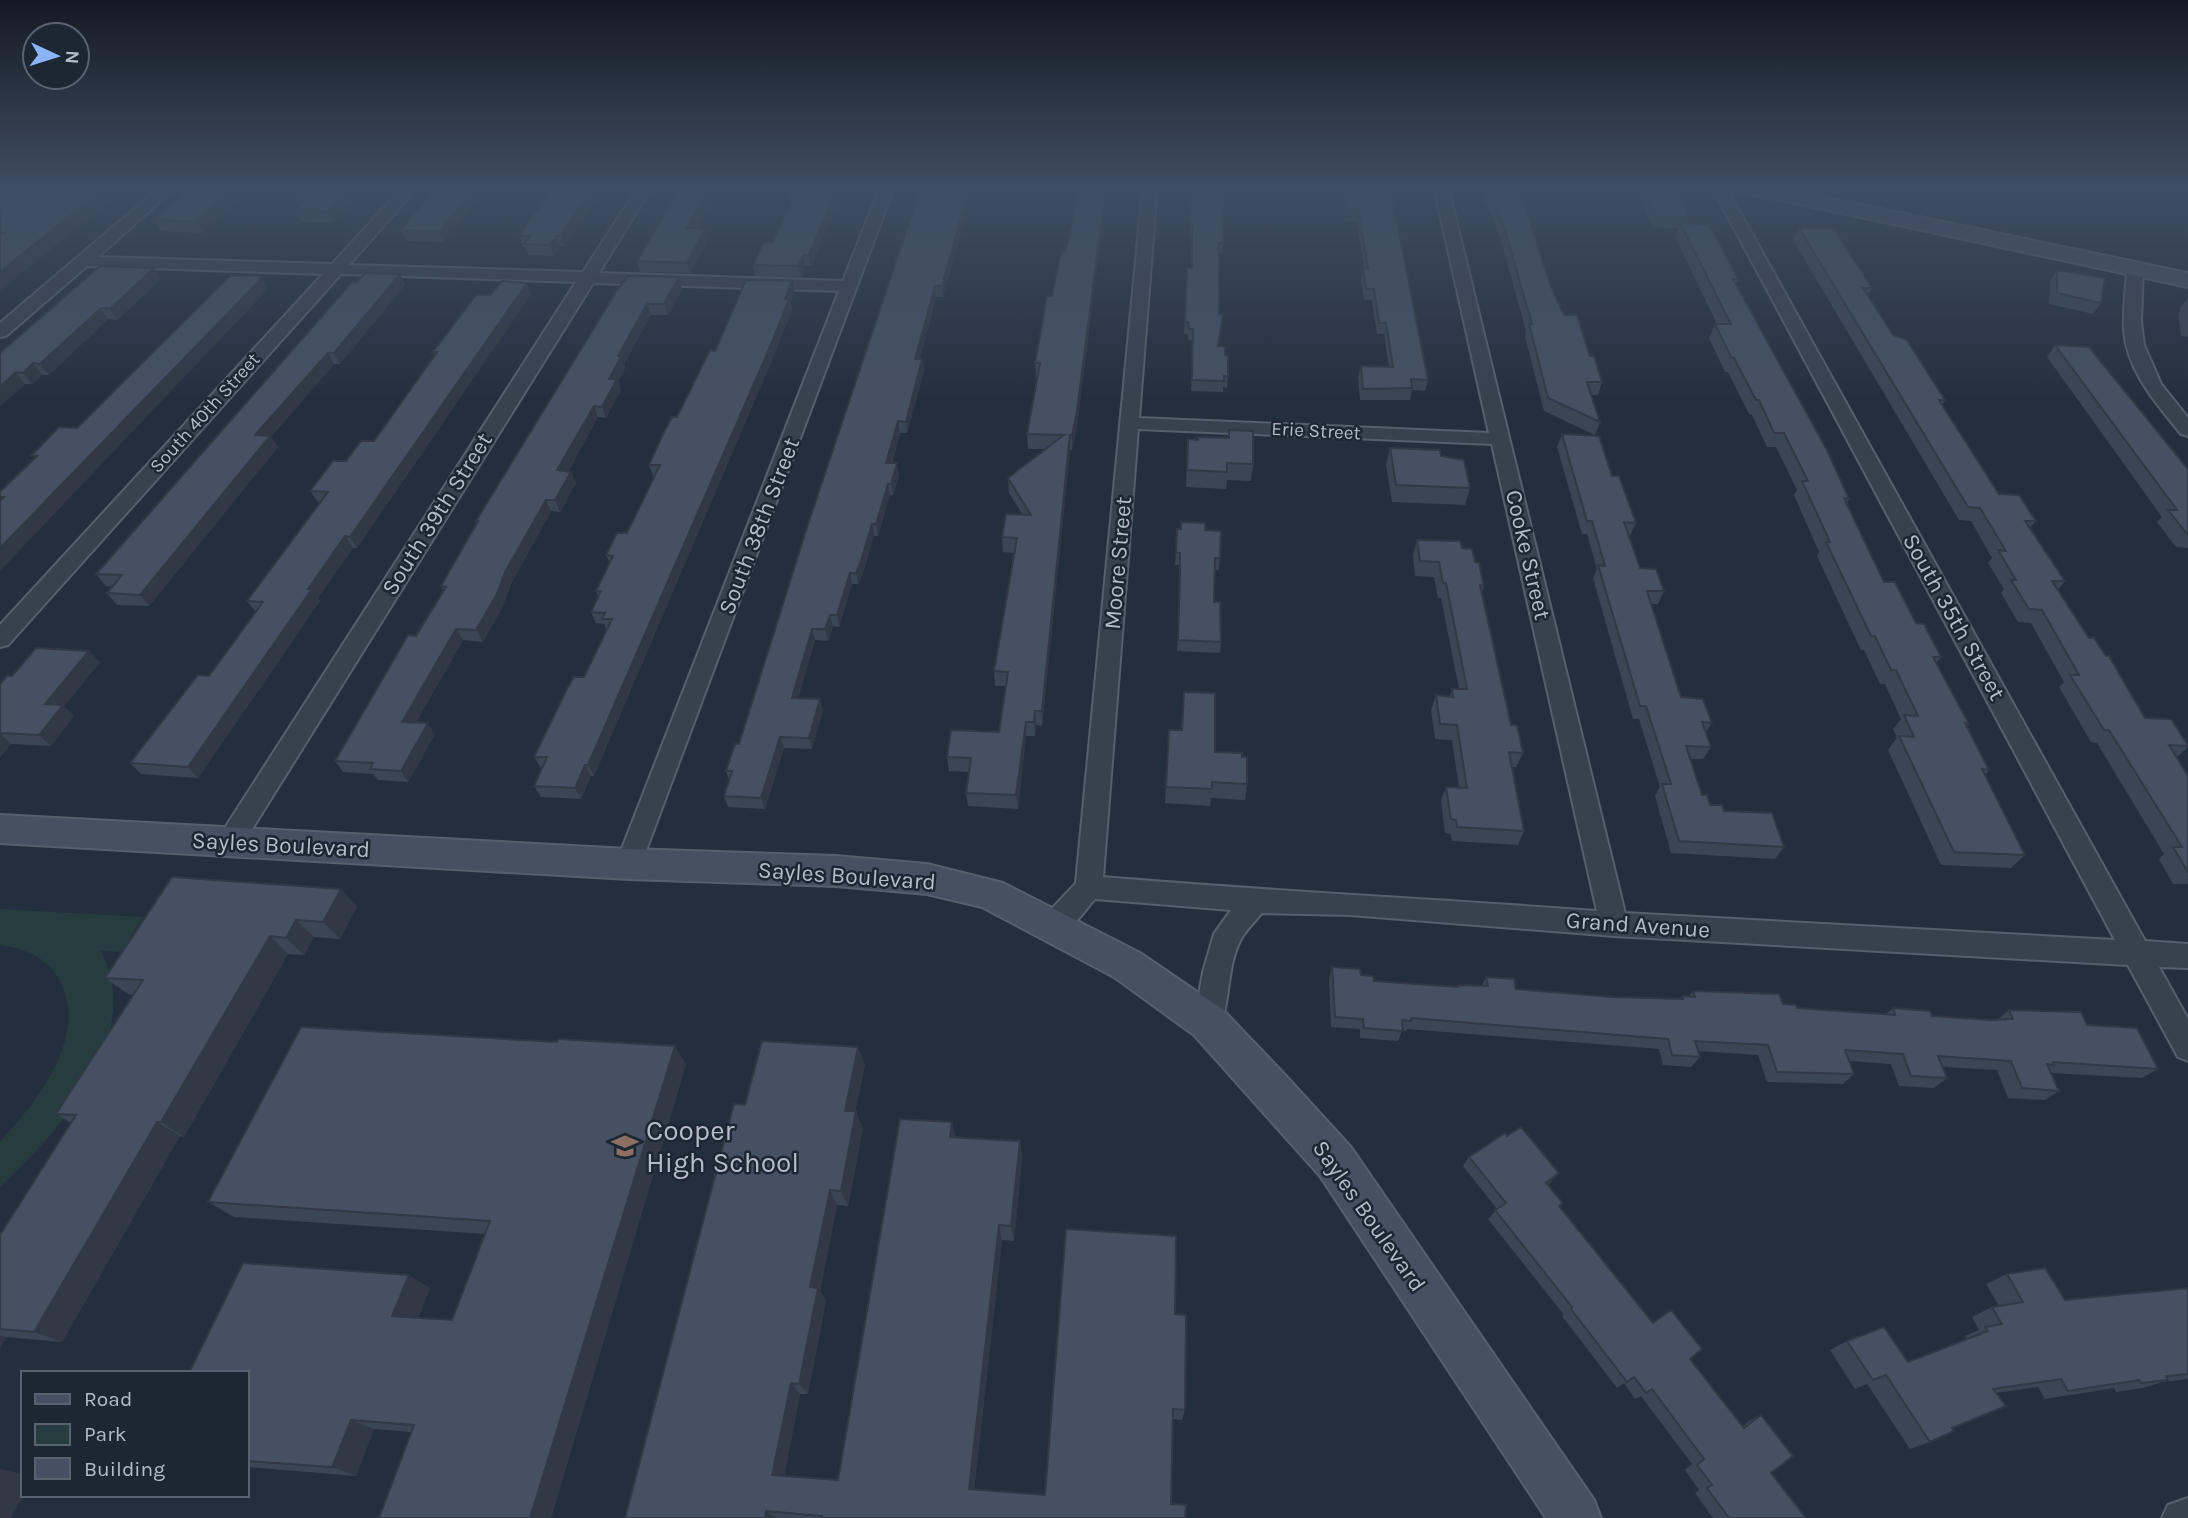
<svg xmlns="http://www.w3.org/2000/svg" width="2188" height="1518" font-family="Karla,sans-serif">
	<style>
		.green { fill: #263c3f }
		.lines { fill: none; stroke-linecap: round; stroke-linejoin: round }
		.street-casing { stroke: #565f6c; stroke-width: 4 }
		.secondary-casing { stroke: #565f6c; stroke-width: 4 }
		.street { fill: #38414e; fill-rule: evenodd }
		.secondary { fill: #465061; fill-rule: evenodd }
		.wall { fill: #3b4654 }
		.shaded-wall { fill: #303945 }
		.building { fill: #455162; stroke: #303945; stroke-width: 2 }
		.labels { text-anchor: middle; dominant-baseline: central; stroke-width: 5; stroke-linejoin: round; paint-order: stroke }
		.far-street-label { font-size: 19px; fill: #b4bcc9; stroke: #1d2633 }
		.street-label { font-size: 23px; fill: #b4bcc9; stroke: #1d2633 }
		.near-poi-label { font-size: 28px; fill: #b4bcc9; stroke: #1d2633; text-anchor: start }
	</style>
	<rect width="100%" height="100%" fill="#242f3e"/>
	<!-- green -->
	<path class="green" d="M0,909l143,8 -22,35 -20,-1c45,86 -42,181 -101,236v-45c37,-41 90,-105 59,-163 -12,-22 -36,-31 -59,-34z"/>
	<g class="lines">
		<defs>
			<path id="street" d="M160,187h16l-78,70 234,7 71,-77h15l-69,78 234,7 55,-85h14l-53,86 244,8 37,-94h14l-256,685 -9,3 -9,-3 -4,-8 223,-573 -246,-8 -354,567 -9,3 -9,-3 -4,-8 4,-8 355,-552 -235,-8 -333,371 -8,2v-22l323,-351 -236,-8 -81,70 -6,1v-14z
				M1143,187h14l-18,231 350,15 -55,-246h14l177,726 490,27 -403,-753h14l419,754 43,3v24l-29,-1 29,52v42l-10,-4 -50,-92 -514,-29 -264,-21 -88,-2c-7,8 -16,17 -21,26 -15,28 -10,64 -23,92l-10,4 -10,-4 -4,-9 9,-50 11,-38 17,-24 -136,-11c-14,15 -29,43 -52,35l-4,-8 4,-8 33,-35zM1138,429l354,15 105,467c-164,-12 -329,-20 -494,-34z
				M2135,264l8,5 -2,53 3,23 17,39 27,34v18l-7,-2c-25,-31 -54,-63 -57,-104 -1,-20 2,-41 3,-61z
				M2188,1498v20h-26l6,-13z"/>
			<path id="secondary" d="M1738,187h38l412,86v14l-440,-94 -7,-2z
				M0,815l629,34 207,7 91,8 76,19 137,70 82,56 62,65 66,72 244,354 7,18h-55l-226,-342 -126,-141 -80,-58 -132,-70 -55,-13 -91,-8 -207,-7 -629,-36z"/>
		</defs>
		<!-- street casing -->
		<use href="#street" class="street-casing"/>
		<!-- secondary casing -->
		<use href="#secondary" class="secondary-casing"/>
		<!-- street -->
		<use href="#street" class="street"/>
		<!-- secondary -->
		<use href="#secondary" class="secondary"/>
	</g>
	<!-- wall -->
	<path class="wall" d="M192,187l11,46 -42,-2 -7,-11z
		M366,187l-33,36 -32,-1 -6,-11 4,-5 -4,-7z
		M553,187l11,60 -4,-1 -6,10 -25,-1 -4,-8h-2l-4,-11z
		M681,187h38l-23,42 12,11 -18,33 -50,-1 -3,-11z
		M844,187l-33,79h-6l-4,11 -45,-1 -3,-11 19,-22 20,-41 -3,-1 -3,-10z
		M921,187h52l-30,110h-7l-16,62h2l2,12 -17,62h-7l-8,30 7,12 -6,20h-3l-12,41h-4l-12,40 -4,8h-6l-13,43 -6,-1 -5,15 -13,-1 -17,58 25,12 -11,39 -28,-1 -19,61 -37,-2 -4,-11 5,-16 -3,-9 13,-27z
		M1079,187h28l-30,239 -5,24h-2l-28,276 -6,-1 -1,11h-9l-8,73 -50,-3 -2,-13 3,-21 -20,-1 -2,-14 52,-25 7,-46h-11l-1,-15 20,-118 -11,-1 -1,-15 21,-22 -14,-22 -1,-15 38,-29h-18l-1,-15 10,-57h-1l-1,-14 17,-67 14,-44z
		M1191,187l32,56 -1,11h-3v60l3,12 -3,20 6,9 3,21 -1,12 -4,-1v5l-32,-1 2,-51h-4l-2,-6h-3l3,-66h4l1,-35h-3z
		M1341,187h49l38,193 -3,11 -13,-1 -2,10h-50l-2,-23 3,-11 28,1 -5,-33h-7l-5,-34h-8l-3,-22 2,-11h1l-7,-45 -12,-1z
		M1481,187h38l30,94 12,28 29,47 12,26 -4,13h-7l9,27 -5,13 -51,-24 -19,-75 1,-5 -26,-94 -14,-34z
		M1642,187h27l4,8 17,22 -3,7 51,55 -2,5 113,215 -3,5 38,78 57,75 -5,6 33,61 -3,2 23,44 -4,5 40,80 -14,13 -70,-3 -53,-115 9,-12 -4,-9 8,-10 -16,-35h-5l-16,-34h-3l-44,-94 2,-4 -25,-57 3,-5 -21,-43h-9l-15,-32 -3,-1 -21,-42h-3l-16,-34 6,-14h2l-42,-87 4,-9 -27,-1 -14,-31z
		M430,194l14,48 -38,-1 -5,-11z
		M1799,228l73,60 -4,7 25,40 52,65 -3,5 57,89 37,27 -6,7 35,53 -7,9 31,48 56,80 43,27v2l-11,10 11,19v108h-15l-14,-25 5,-5 -67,-111 -6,-1 -32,-55 5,-5 -33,-59 -13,-1 -17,-29 3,-4 -16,-26 4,-5 -21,-37 -12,-1 -166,-280z
		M2057,270l44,33 -8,11 -44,-10 1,-23z
		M400,274l5,11 -65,79h-6l-63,73 7,10 -129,159 -32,-1 -10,-12 6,-7h-7l-10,-12 261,-292z
		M161,279l-44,41 -9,-1 -59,56h-7l-10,9h-7l-25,22v-53z
		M682,289l-14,26h-17l-27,49 1,4 -7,13 3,9 -15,28 -8,-1 -30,55h3l5,11 -16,29 -9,-1 -40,73 -8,22 -20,36 -20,-2 -47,82 19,12 -27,48 -30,-2 -5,-6 -30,-2 -8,-11 108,-170 -2,-5 36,-63 -1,-2 140,-229z
		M795,292l-5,12 2,6 -20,50 -178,416h-3l-10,23 -40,-2 -7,-11 9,-18h-2l-7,-11 50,-80 23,-47 -3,-6 -8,-1 -5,-11 7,-16 -2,-5 14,-28 -4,-8 21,-22 27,-57h-1l-4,-11 66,-114z
		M531,294l-174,254h-4l-35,50 2,3 -122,177 -57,-4 -11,-11 79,-87 47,-64 -9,-11 73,-98 -2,-1 -8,-11 36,-30 28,-20 61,-86 -2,-3 58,-57z
		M2188,297v40l-7,-1 -3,-22 3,-4 -1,-2z
		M2055,345l133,124v79l-12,-1 -19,-25 5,-5 -115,-160z
		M1562,434l50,42 24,47 -6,13h-2l12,32 24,23 -6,13h-7l30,93 31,26 -6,9 5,15 -8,12h-13l12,36 8,10 14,6 60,36 -9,12 -104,-6 -16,-57 5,-9 -21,-68h-6l-40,-141 4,-9 -10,-35h-5l-25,-87z
		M1188,439l65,25 -2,17 -24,-1 -1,9 -40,-2z
		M1390,448l51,8 29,32 -5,17 -73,-3 -6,-37z
		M1177,529l28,1 15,28 -1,12h-4l-1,32 7,40 -1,11 -43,-2 3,-67 -1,-19h-4z
		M1417,540l45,8 13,14 9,24 -2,6 29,133 12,28 -7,14h-4l12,64 -6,14 -66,-4 -1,-7 -6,-1 -4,-32 5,-14 13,1 -7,-48 -17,-1 -4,-29 5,-15 14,1 2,-7h7l-18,-91h-3l-4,-21 -19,-1 -2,-21z
		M100,662l-36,44 10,10 -23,30 -40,-2 -11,13v-73l12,-8z
		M1184,692l31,60 32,32 -2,16 -34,-2 -1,8 -45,-3 4,-73h12z
		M172,877l185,29 -17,33 -26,-2 -10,18 -16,-1 -104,183 -4,-1 -118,206 -56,-5 -6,11v-113l71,-112 -15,-9 77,-119 -5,-1 -23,-16z
		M1332,967l29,8 13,6 83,6 1,-2 24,1 4,-9 30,12 96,8 67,2 3,-3h7l4,-5 90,13 14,4 89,6 7,-6 39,8 65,4 12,-10 78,15 71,44 -16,9 -91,-5 8,18 -14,9 -37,-2 -11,-28 -54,-3 4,11 -13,10 -35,-2 -8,-22 -42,-3 5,13 -11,10 -76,-2 -9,-27 -60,-4 2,6 -9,10 -28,-2 -4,-16 -252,-20 -1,2h-4l-4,10 -38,-3v-9l-29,-2 -2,-49z
		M686,1064l-135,454h-172l32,-86 -37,-3 -18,47 -109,-9v-94l183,-85 -12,30 34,2 33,-86 -251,-17 -26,-15z
		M865,1064l-10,47 8,17 -15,78 -11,-1 -17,86 6,10 -18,93h-8l-16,82 54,4 114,-358 3,15 65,4 2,17 -8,83 -12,-1 -28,250 71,5 130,-181 10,96 -3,10 -9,-1 -2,85 14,14h-560l120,-413z
		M1507,1136l52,37 -11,12 15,18 -3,4 93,116 37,36 53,67 6,-5 12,-6 10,58 35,45h-93l-18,-25 4,-3 -14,-20 7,-6 -51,-68 -6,3 -11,-16 -7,5 -55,-72 2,-1 -76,-96 9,-10 -34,-43 6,-9z
		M2007,1274l58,26 123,-12v91l-26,3 -19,6 -27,4 -2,-4 -69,11 -7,-12 -42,6 -44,35 -22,14 -20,7 -43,-65 -12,5 -25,-39 17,-9 61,21 59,-23 -2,-3 14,-6 -7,-13 20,-10 7,-1 -13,-22z"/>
	<!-- shaded-wall -->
	<path class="shaded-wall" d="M105,187h22l-127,104v-19z
		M233,187h17l-47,46 -7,-11z
		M351,187h15l-33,36 -5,-11z
		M476,187h13l-45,55 -5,-11z
		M594,187h11l-41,60 -4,-11z
		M710,187h9l-29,52 -3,-11z
		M838,187h6l-33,79 -2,-11z
		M969,187h4l-30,110 -1,-11z
		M1106,187h1l-30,239 -5,24v-15z
		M705,229l3,11 -18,33 -3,-10z
		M556,236l4,10 -6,10 -4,-11z
		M803,255l2,11 -4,11 -3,-11z
		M154,268l7,11 -44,41 -7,-11z
		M400,274l5,11 -65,79 -6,-11z
		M261,276l7,13 -268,282v-23z
		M679,277l3,12 -14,26 -4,-11z
		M792,281l3,11 -5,12 2,6 -20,50 -178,416 -6,-11z
		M527,283l4,11 -174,254 -7,-11z
		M935,286l1,11 -19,73 -2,-11z
		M647,304l4,11 -27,49 1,4 -7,13 3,9 -15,28 -4,-11 7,-28 9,-23z
		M101,308l7,11 -59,56 -9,-11z
		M328,353l6,11 -63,73 7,10 -129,159 -9,-11 115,-160z
		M922,359l2,12 -17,62 -1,-11z
		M33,363l9,12 -10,9 -9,-11z
		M16,372l9,12 -25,22v-20z
		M594,406l4,11 -36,65 -5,-12z
		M898,421l2,12 -12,41 -2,-11z
		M1070,435v15l-28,276v-15z
		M897,463l2,12 -6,20 -2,-11z
		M571,472l5,11 -16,29 -5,-12z
		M888,484l2,11 -12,41 -2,-12z
		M546,500l5,11 -40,73 -8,22 -20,36 -7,-12 29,-58z
		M872,524l2,12 -12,40 -4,8 -2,-11z
		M345,536l8,12 -35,50 2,3 -122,177 -10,-11 120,-178z
		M850,573l2,11 -13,43 -2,-12z
		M830,615l3,11 -5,15 -3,-12z
		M456,629l7,11 -53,93 -8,-11z
		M812,629l3,11 -20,69 -3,-11z
		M89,651l11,11 -36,44 10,10 -23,30 -12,-11 6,-31z
		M820,699l3,11 -11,39 -3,-11z
		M1035,711l1,14 -1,11 -1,-14z
		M1026,722v14l-8,73 -2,-14z
		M428,723l7,11 -27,48 -7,-11z
		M0,733l11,11 -11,13z
		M780,737l4,11 -19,61 -4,-11z
		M585,765l6,11 -10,23 -6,-11z
		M341,889l16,17 -17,33 -17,-17z
		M296,920l18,17 -10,18 -18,-17z
		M270,936l18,18 -104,183 -23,-15z
		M675,1046l11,18 -135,454h-21z
		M858,1047l7,17 -13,64 -7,-17z
		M856,1111l7,17 -15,78 -7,-15z
		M157,1122l23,14 -118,206 -28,-10z
		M952,1122l4,16 -6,-1z
		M1020,1141l2,17 -8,83 -3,-15z
		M1559,1173l-7,9 -14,10 8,-9z
		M830,1190l7,15 -17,86 6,10 -18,93 -9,-10 11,-97z
		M999,1225l3,15 -29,257 -4,-8z
		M409,1275l21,13 -16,41 -22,-13z
		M0,1335l6,2 -6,11z
		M791,1383l9,11 -17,89 -11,-8z
		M351,1420l23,9 -18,47 -24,-9z
		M0,1469l23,5v21h1l-13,23h-11z
		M766,1511l11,7h-12z"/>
	<!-- building -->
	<path class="building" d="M0,187h105l-105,85v-36l4,-3h-4z
		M192,187h41l-37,35 -42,-2z
		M307,187h44l-23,25 -33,-1 11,-12h-11z
		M436,187h40l-37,44 -38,-1z
		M553,187h41l-34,49h-4l-6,9 -26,-1 6,-8h-11z
		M681,187h29l-23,41 18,1 -18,34 -50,-2z
		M789,187h49l-29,68h-6l-5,11 -45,-1 11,-23 8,1 25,-52h-11z
		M921,187h48l-27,99h-7l-20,73h7l-16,63 -8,-1 -12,42h11l-6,21h-3l-12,40h-4l-12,40 -4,9h-6l-13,42h-7l-5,14h-13l-20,69 28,1 -11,39 -29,-1 -19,61 -37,-2 8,-25h-6l9,-27h4l70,-223z
		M1079,187h27l-29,224 -5,24h-2l-28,276h-7l-1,11h-8l-10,73 -50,-2 5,-35 -24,-1 4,-27 48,2 9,-60 -14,-1 23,-133 -15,-1 4,-23 25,1 -23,-37 56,-43 -37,-1 13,-71h-5l12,-67h5l9,-45 5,1z
		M1191,187h33l-1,56h-4v71h4l-5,32 7,1v8l3,1v20h-4v5l-32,-1 1,-51h-4l-1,-7h-3l2,-54h5v-46h-2z
		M1344,187h46l38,193 -17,-1 1,9 -49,1 -2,-23 32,1 -7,-44h-7l-5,-34h-8l-3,-22 5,1 -10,-57 -12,-1z
		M1488,187h31l30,94 12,28 4,6h12l13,41h4l8,26h-15l13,40 -52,-24 -19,-74h3l-29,-100z
		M1643,187h26l4,8h6l11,22 -34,-1z
		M1680,223l27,1 7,9 24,46h-5l95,173 21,47 -5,-1 40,84h11l21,41 8,1 17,33h-8l36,67 -4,-1 24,47 -7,-1 43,86 -71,-3 -55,-116 15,1 -10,-22 14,1 -22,-46h-5l-16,-34h-4l-45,-94h4l-28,-61h6l-24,-48h-10l-15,-33h-3l-22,-42 -3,-1 -16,-33h16z
		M1799,228l35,1 38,59h-9l30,47 14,5 38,60h-6l60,94 20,1 17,26h-11l40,60h-13l37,57h5l12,18h3l36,62 26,1 17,26v1l-19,-1 19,31v96l-15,-25h9l-73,-117h-5l-34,-55h9l-37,-65 -13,-1 -18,-29h5l-18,-30 8,1 -26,-43 -12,-1z
		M100,266l54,2 -44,41 -9,-1 -61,56 -7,-1 -10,10 -7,-1 -16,14v-33z
		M2057,270l48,8 -4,25 -44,-10z
		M365,273l35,1 -66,79h-6l-73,82 15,1 -130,159 -33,-2 15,-18 -26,-1 256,-292h5z
		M231,275l30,1 -2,2h3l-262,270v-47l4,-4h-4v-5l37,-36h-6l28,-29 18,1z
		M628,276l51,1 -15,27h-17l-29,52 3,1 -12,22h8l-15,28 -8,-1 -37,64 14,2 -16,28h-9l-41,72 -8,22 -21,36 -20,-1 -54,93 26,1 -27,48 -31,-2 3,-6 -38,-2 73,-126 8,1 30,-49 -5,-1 37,-65h-2l140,-229z
		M746,280l46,1 -7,18h4l-20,50 -181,416h-3l-10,23 -41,-2 13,-29h-13l33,-68 7,-12h10l28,-58h-10l3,-6 -14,-1 10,-21h-5l17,-35 -7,-1 11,-22h10l33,-68h-11l14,-31 9,-17h5l33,-67 5,1z
		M502,281l25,2 -177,254 -5,-1 -37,53h4l-124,178 -58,-4 68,-88 11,1 54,-74 -16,-1 81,-109 -18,-1 23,-30h13l15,-20h13l63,-89h-4l43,-57h15z
		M2055,345l34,2 99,122v66l-20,-25h9z
		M1229,430l24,1v33l-26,-1v9l-40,-2 1,-31 10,1v-3l31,1z
		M1562,434l37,2 13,40h7l17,47 -12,-1 16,46 16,1 8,22h-17l34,106 22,2 9,24 -10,-1 9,25 -25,-1 16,49h5l3,10h12l2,6 48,2 12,34 -105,-6 -17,-57h9l-25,-78h-6l-42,-141 7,1 -13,-45h-5z
		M1390,448l50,2 1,6 23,4 6,28 -74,-3z
		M1181,522l24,1v7l16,1 -1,27h-5l-1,44h6l1,40 -43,-2 2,-67v-20h-4l1,-24h4z
		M1417,540l43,1 2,7 10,1 3,13 4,1 5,23 -4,-1 31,140h6l6,28 -14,-1 15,79 -67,-4 -1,-7 -5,-1 -5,-32 21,1 -10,-63 -17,-1 -4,-29 17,2 -1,-8h15l-21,-106h-3l-4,-21 -19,-1z
		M36,648l53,3 -44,53 18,1 -24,30 -39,-2v-49l7,-8h5z
		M1184,692l31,1v59l27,1v4h5v27l-35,-2v7l-46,-2 3,-57h13z
		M172,877l169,12 -18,33 -27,-2 -10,18 -16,-2 -109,186h-4l-123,210 -34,-3v-94l76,-120 -20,-1 87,-134 -38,-2z
		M1332,967l28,2 1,6 12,1 1,5 84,6v-2l30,1 -2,-9 28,2 2,10 96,8 71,2 -1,-3 13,1 -2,-6 86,3 4,10 13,1 1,3 98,7 -2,-7 37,3 2,5 58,4 23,-1 -4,-9 72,2 6,13 50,3 21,41 -105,-7 1,3 -7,-1 12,27 -37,-3 -11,-27 -73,-5 9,22 -36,-2 -8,-22 -58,-4 9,24 -77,-2 -9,-27 -73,-4 5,16 -28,-2 -4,-16 -257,-21v3l-9,-1 1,11 -39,-3 -1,-9 -28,-2z
		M301,1027l256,15 1,-3 117,7 -145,472h-151l35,-93 -63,-5 -19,47 -85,-6v-88h-58l54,-110 166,12 -17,41 60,4 38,-99 -282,-19z
		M762,1041l96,6 -13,64h11l-15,80 -11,-1 -20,97 8,1 -19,96 -8,-1 -19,92 66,5 62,-361 52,3 -2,15 70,4 -9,85 -12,-1 -30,264 76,6 21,-266 110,7 -1,78 11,1 -1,95 -12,-1 -2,95 15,1 -1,13h-363v-2l-56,-5 -1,7h-140l109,-414 11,1z
		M1521,1127l38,46 -13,10 17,20 -4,3 94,117 18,-13 31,39 -12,10 54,69 17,-13 32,41 -22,17 35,45h-77l-22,-30 5,-3 -15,-20 7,-6 -52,-70 -6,4 -12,-16 -7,5 -56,-73 1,-2 -77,-97 11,-7 -37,-46 36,-24 2,3z
		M2045,1268l20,32 123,-12v86l-22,2 2,4 -27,3 -2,-3 -71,11 -7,-12 -68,10 13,17 -54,22 2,3 -24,11 -44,-67 -13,5 -26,-39 37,-14 24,35 80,-31 -3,-4 17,-3 -10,-17 31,-5 -16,-28z"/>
	<!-- sky -->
	<linearGradient id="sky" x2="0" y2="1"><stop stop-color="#141a22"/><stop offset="0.47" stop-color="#3f4d63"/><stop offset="1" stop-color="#3f4d63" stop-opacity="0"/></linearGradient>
	<rect width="2188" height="399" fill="url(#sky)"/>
	<!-- icons -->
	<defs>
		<symbol id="school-bare" viewBox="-9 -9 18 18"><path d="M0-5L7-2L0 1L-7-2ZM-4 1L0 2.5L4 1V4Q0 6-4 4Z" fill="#8d6e63" stroke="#1d2633" stroke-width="2.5" paint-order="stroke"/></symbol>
	</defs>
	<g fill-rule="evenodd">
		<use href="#school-bare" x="606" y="1127" width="38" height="38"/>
	</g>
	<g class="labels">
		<!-- far-street labels -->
		<g class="far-street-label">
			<text transform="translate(205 413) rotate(-48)">South 40th Street</text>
			<text transform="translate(1316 431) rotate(3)">Erie Street</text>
		</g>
		<!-- street labels -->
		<g class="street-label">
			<text transform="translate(437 514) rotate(-58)">South 39th Street</text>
			<text transform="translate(759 526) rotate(-69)">South 38th Street</text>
			<text transform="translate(1528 555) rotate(77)">Cooke Street</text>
			<text transform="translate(1118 563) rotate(-85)">Moore Street</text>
			<text transform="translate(1954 617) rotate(61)">South 35th Street</text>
			<text transform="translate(281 845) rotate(3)">Sayles Boulevard</text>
			<text transform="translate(847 876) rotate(4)">Sayles Boulevard</text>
			<text transform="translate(1638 925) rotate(4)">Grand Avenue</text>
			<text transform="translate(1369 1216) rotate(55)">Sayles Boulevard</text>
		</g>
		<!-- near-poi labels -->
		<g class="near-poi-label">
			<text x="646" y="1130">Cooper<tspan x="646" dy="32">High School</tspan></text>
		</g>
	</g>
	<!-- legend -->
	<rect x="21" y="1371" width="228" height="126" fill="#1d2633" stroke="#59626f" stroke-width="2"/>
	<rect x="35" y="1394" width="35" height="10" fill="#465061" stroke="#59626f" stroke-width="2"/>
	<text x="84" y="1406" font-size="21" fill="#b4bcc9">Road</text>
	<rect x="35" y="1424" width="35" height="21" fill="#263c3f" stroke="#59626f" stroke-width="2"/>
	<text x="84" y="1441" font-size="21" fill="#b4bcc9">Park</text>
	<rect x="35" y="1458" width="35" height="21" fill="#455162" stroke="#59626f" stroke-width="2"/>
	<text x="84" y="1476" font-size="21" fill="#b4bcc9">Building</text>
	<!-- north arrow -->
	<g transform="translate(56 56) rotate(94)"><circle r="33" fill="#1d2633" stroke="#59626f" stroke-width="2"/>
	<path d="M0-5L12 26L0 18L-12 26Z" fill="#8ab4f8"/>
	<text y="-10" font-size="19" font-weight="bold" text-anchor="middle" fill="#b4bcc9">N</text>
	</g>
</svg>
